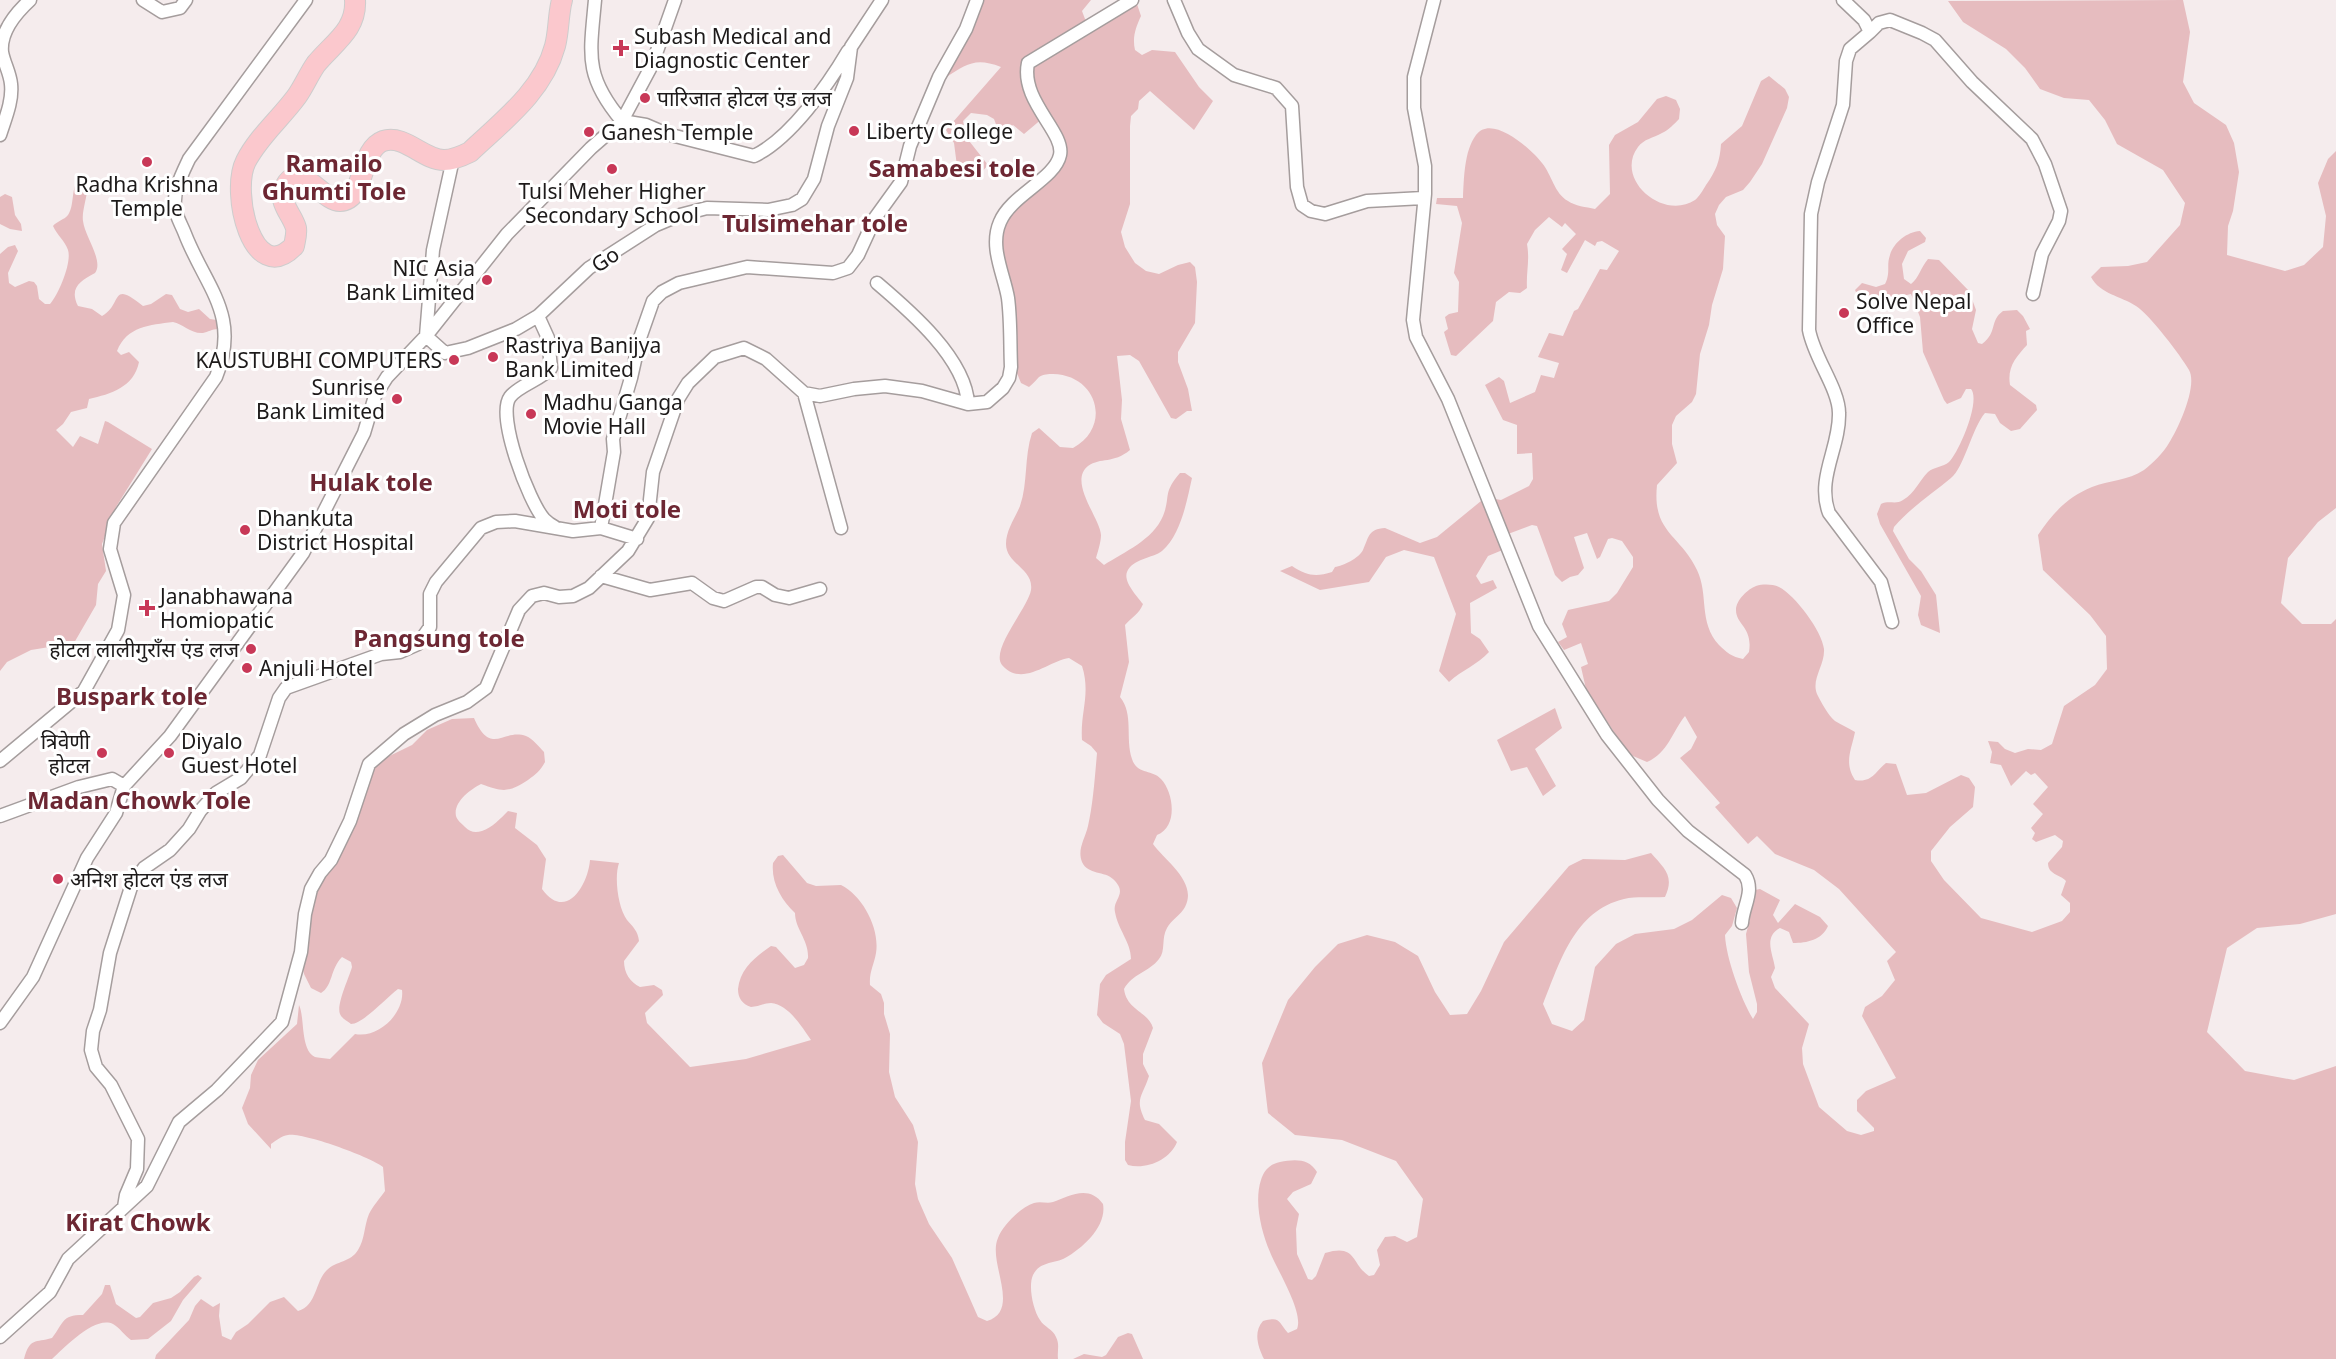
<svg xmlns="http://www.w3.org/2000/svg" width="2336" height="1359" font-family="'Noto Sans','Noto Sans Devanagari',sans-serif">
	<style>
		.green { fill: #e6bcbf }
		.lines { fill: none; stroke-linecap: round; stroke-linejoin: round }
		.minor-casing { stroke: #a59d9d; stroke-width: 15 }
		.primary-casing { stroke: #cdcdcd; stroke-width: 22 }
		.minor { stroke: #fff; stroke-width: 12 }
		.primary { stroke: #fbc8cd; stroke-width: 20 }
		.poi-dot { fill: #c83857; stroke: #fff; stroke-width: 2 }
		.labels { text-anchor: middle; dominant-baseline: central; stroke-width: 6; stroke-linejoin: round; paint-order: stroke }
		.poi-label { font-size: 21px; fill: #1d1a1a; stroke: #fff; text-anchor: start }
		.street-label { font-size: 21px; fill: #1d1a1a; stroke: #fff }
		.quarter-label { font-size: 24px; font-weight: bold; fill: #6d2733; stroke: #fff }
	</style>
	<rect width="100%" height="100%" fill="#f5eced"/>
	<!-- green -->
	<path class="green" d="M983,0h108l-9,11 3,8 9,6 42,-24 5,15c-5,11 -9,21 -6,34l7,5 10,-5 23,2 24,35 14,14 -19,29 -44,-39 -11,10 -1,8 -7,7 -1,10v78l-9,28 4,15 10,16 11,8 13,3 19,-9 12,-3 5,5 2,15 -2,41 -17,29v10l10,27 4,22h-5l-11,8 -5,-1 -32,-57 -9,-6 -13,1 5,44 -1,19 9,31c-17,14 -29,7 -42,16 -20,16 12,52 13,69 0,7 -3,16 -5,23l8,7c20,-13 49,-25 59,-49 8,-20 -1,-22 17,-43h5l7,5c-5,22 -11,57 -30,73 -9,7 -30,8 -35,21 -4,10 11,25 16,32 -4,10 -11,13 -18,21l4,37 -9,35c14,17 5,41 12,62 5,16 20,10 29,20 13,14 17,48 -4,56l-4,9c12,17 45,38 32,63 -4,8 -14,13 -18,21 -6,10 -1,23 -8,31 -10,13 -27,15 -35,30 3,22 24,22 29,39l-10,26v10l6,12c-6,20 -15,22 -4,44l14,4 18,18c-7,18 -31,28 -49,23l-3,-5v-18l6,-41 -7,-57 -4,-10 -17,-11 -6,-8 3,-31 6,-9 25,-16c0,-17 -13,-29 -16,-47 -3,-13 14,-18 -2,-33 -8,-8 -25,-4 -31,-17 -5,-13 3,-23 6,-36 5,-21 7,-50 9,-73l-6,-7 -9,-6c-2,-28 9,-46 0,-74l-13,-8c-21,3 -47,30 -67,7 -12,-15 26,-57 29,-75 3,-21 -25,-26 -25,-46 0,-14 9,-26 14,-38 8,-23 4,-49 12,-73l7,-5 21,19 13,1c39,-21 25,-73 -20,-74 -5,0 -9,0 -14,3 -3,3 -6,7 -10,10l-8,-4 -7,-17 -10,-69 -12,-44 13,-35 59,-59v-20l-21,-21 -19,16 -11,-9 -13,10 -6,-16 -7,-4 -16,-2 -8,8 3,16 22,28 -12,14 -8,-2 -11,-11 -3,-23 -8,-13 55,-63c-26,-10 -34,-3 -56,11z
		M2183,0l7,32 -7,50 11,21 32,22 8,18 5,29 -6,39 -5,15 -1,29 58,16 19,-6 19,-18 3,-31 -8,-33 10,-24 8,-8v357l-18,14 -30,36 -7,45 21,21h29l5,-5v295l-36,10 -43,4 -30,20 -20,84 38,39 49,9 42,-14v293h-1072c-6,-12 -11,-27 -1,-38 18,-5 15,1 25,12l9,-4c7,-17 -20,-59 -27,-77 -9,-21 -16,-51 -9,-72 3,-10 9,-16 19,-18 14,-3 29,-4 37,10l-6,12 -18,8 -6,7 12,15 -3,15 1,25 11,25 4,1 4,-4 9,-23c32,-10 26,11 44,23l5,-1 6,-10 -3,-15 8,-13 10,-1 12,6 10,-5 6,-38 -27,-38 -54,-21 -47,-5 -27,-22 -6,-50 26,-63 27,-33 23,-23 29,-9 28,7 23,14 17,36 15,23 17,-1 14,-23 23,-49 65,-76 14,-7 42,1 26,-7c13,15 24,23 14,44 -13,1 -29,-1 -41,2 -50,12 -64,63 -81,105l9,20 20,7 12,-11 11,-53 21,-23 19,-10 39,-5 18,-9 30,-25 9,3 6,10 -5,18 -7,9c1,23 16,64 28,84l4,-7v-8l-8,-32 -3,-38 4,-15 -2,-13 7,-16 5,-1 20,11 -7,15 5,8 17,-19 25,13 8,9c-6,14 -21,17 -35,17l-4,-11 -9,-4c-17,9 -7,26 -5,40l-4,9 4,11 34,36 -7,24 1,16 16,43 28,24 14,4 13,-4v-3l-17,-17v-11l9,-9 30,-13 -34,-62 3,-9 17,-11 13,-16 -8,-19 9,-9 -57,-63 -25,-19 -39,-16 -18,-18 -9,8 -33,-37 5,-4 -40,-45 11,-9 6,-12 -12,-21c-13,16 -17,37 -38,46l-14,-6 -8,-7 -39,-60 -5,-22 7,-3 -7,-21 -17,7 -6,-8 9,-5 -5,-13 6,-14 41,-9 8,-8 16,-26v-10l-11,-16 -10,-3 -4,1 -8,18 -3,2 -10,-26 -13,4 10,31 -6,7 -8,2 -8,5 -7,-7 -18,-49 -5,-1 -24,9 -3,15 -17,7 -12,20 5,8 12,-4 4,8 -27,15 1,30 9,6 9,13c-12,13 -27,18 -40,30l-10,-11 17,-57 -22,-57 -30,-7 -18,7 -17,25 -49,8 -40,-19 12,-5c15,10 24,11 40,6l3,-5c8,-1 24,-9 28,-17 6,-13 5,-21 22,-22l35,15 17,-6 44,-36 9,-3 11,2 28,-14 4,-7 -1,-26 -15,1v-29l-14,-5 -18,-35 14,-8 5,4 6,22 25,-11 6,-17 13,3 5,-15 -21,-6 11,-24 14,3 11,-25 4,-2 22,-40 7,1 12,-19 -17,-10 -5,1 -2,4 -10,-6 -18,33 -6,-3 6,-16 -5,-5 14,-15 -11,-11 -3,4 -13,-10 -14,13 -8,14c3,17 -1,28 0,44l-7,5 -11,-1 -13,10 -3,19 -37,35 -5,-1 -7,-23 4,-3 -3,-12 4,-3 9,-2 1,-30 -5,-9 8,-50 -5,-17 -21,-2 1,-6h26c1,-19 1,-47 13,-63 16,-22 56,15 66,28 10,12 12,30 26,38 7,5 18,6 27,8l15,-15 -1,-49 6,-10 23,-13 19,-23 9,-3 10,4 4,9 -1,10c-5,5 -10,11 -17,14 -9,5 -18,6 -24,14 -24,32 25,74 57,53 4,-3 8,-10 11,-15 10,-14 14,-24 15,-41l21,-18 19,-45 8,-5 16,13 4,8 -2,11 -25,56 -12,18 -7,8 -17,7 -7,8 -4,9 2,11 8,11 -2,33 -11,36 -3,20 -9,29 -4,40 -4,8 -16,14 -4,9v19l5,19 -20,22c-5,48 23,49 40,85 12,25 1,52 22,75 7,7 13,12 24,14l6,-7c4,-25 -13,-27 -13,-42 0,-10 12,-21 20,-24 7,-2 16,-2 23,1 16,8 43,44 45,62 1,16 -13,30 -7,45 4,8 11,21 18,27 6,4 14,7 20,11 -4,19 -11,31 0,48 17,3 20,-8 31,-17l10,1 11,31 19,-2 35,-18 8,3 6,9 -2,20 -23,20 -19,24v10l13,19 37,38 51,14 30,-11 8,-9v-9l-9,-8 5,-14c-6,-7 -18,-6 -18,-18l14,-16 1,-6 -8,-6 -19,7 -4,-3 3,-6 -4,-5 12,-14 -10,-10 15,-17 -13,-14 -4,2 -5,-4 -15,15 -10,-21 -11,-2 2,-11 -4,-11 10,1 7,7 10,4 13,-4 13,1 11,-6 12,-38 31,-21 12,-16 -1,-33 -16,-21 -47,-45 -5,-35c14,-21 29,-38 54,-48 17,-7 36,-6 52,-17 8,-6 20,-18 25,-27 9,-14 29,-57 20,-73 -8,-14 -39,-55 -53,-64 -15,-10 -36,-12 -45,-29l10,-10 27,-1 19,-4 33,-37 5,-22 -22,-33 -46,-26 -12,-24 -16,-20 -25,-2 -24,-9 -15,-21 -19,-19 -43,-27 -15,-21z
		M84,176c9,9 -3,32 -1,45 2,16 21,40 12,52 -15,8 -26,15 -17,33l14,3 10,7c21,-12 8,-37 41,-10l8,-2 15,-10 6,1 8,14 8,3 11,-3 11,10 7,1 1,9c-6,0 -10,3 -15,4 -12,1 -20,-9 -30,-11 -23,3 -46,4 -56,29l4,4 8,-3 10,10c-5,25 -28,32 -50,37l-2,9 -16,4 -8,12 -7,6 17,17 7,-11 18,8 7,-23 3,1 44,27 -36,58 -14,37 4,27 -8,13 -2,21 -22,38 -43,7 -24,12 -7,9v-417l8,-7 7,-2 3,6 -10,22 1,10 6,4 14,-6 5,1 3,4 2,13 6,5h5c9,-10 22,-42 18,-54 -3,-9 -11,-15 -15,-24 4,-5 11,-6 15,-11 8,-11 1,-34 16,-39z
		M5,194l7,3 3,18 6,9 1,7 -12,-2 -10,-5v-27z
		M1920,231l6,7 -1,4 -17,9 -6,13 2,15 7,5c8,-6 10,-17 17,-25l11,1 30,31 7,19 -4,19 6,14 4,1c16,-12 7,-23 21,-33l14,-1 6,6 7,13 -4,2 1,14c-11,12 -20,22 -17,40l26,20 1,5 -17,19 -9,2 -11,-8 -5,-9 -10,-1c-13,15 -21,55 -34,65 -19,16 -41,30 -57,49l-1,4 16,28 12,12 15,24 4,38 -19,-8 -3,-10 3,-19 -41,-72 -3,-10 4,-10c8,-4 15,1 22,-4 12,-7 16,-19 25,-28 6,-5 15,-5 21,-10 10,-10 32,-61 22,-73h-5l-5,9 -14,6 -3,-4 -21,-48 -3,-35 -9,-23 -25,6 -20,-2 -9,-4 -2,-4 7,-7 14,4 9,-3c6,-12 1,-18 5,-29 4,-13 17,-23 30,-24z
		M1555,708l7,20 -27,21 21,37 -13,10 -16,-29 -16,4 -14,-31z
		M474,718c17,39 29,10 52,18 7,3 13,11 18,16l1,10c-4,8 -10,13 -17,18 -20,13 -25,12 -47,4 -10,5 -28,18 -25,32 1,4 6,8 9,11 5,5 10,6 17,4 10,-3 19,-13 26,-20l9,2 -2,15 22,17 9,14 -4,30c24,33 46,-4 48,-29l29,3c-5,14 -1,45 8,57 6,7 11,11 12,21l-15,20c0,12 6,21 16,26l14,-2 8,5 1,5 -18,18 2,10 43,44 56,-8 65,-19c-9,-13 -23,-36 -40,-37 -7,0 -13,4 -20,4 -9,-3 -13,-9 -13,-18 2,-20 17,-32 33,-43l5,1 19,21 9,-3 4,-7c1,-18 -13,-29 -13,-45 -14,-13 -24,-31 -22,-50l5,-7 5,-1 24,28 9,3 25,-1c22,11 39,44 35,68 -2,12 -7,19 -6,32l11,9 3,9v11l6,20 -1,38 6,25 18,28 5,17 -3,42 3,15 11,25 23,34 26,59 9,4c35,-11 0,-59 11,-83 5,-13 23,-31 36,-35 7,-2 13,1 19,-1 16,-6 36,-18 50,2 4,22 -20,44 -38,54 -11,6 -25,3 -32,17 -5,11 0,35 7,45 4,7 13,9 16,17 4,8 1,14 2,22h-903l1,-4 33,-35 6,-14 6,-7 12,8 7,-4 -1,13 3,20 9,4 5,-8 12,-8 22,-22 14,-5 14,14c19,-5 17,-30 29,-41 9,-9 24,-8 31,-20 7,-11 6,-24 11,-36 4,-8 11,-16 16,-23l-2,-24c-12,-10 -81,-35 -95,-32 -7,1 -11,5 -17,9v5l-23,-25 -6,-16 8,-20 1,-13 7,-15 39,-36 2,-19c6,12 1,45 16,52 3,1 10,1 15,2l25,-25c23,5 50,-21 47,-44l-4,-1c-11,8 -35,35 -47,35 -3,-3 -9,-5 -11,-10 -4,-9 9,-36 12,-47l-1,-5 -9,-5c-12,12 -9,29 -21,36l-10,-5 -7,-14 -5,-23 16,-64 18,-20 40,-103 39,-19 15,-15 25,-11z
		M198,1275l4,3 -19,22 -12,21 -23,18 -17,1c-6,-4 -12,-13 -18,-16 -18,-9 -49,24 -61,35h-28c6,-22 11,-16 28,-21 12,-15 9,-23 31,-23l19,-21 3,-9h5l6,19 20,14 4,-1 13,-14 18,-5 9,-6 14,-15z
		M1128,1333l4,1 11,25h-70l11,-5 18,3 4,-2 12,-18z"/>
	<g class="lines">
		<defs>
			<path id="minor" d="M143,0l19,12 18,-4 6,-8
				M595,0c-5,55 -11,76 27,121l24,4 21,9 87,22c36,-17 74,-71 94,-105
				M1174,0l14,33 10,16 36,26 42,13 16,18 5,81 5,18 9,6 14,3 42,-13 56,-3
				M1434,0l-20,77v31l11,58v28l-12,126 3,17 32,62 91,227 68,109 51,65 30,31 57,44c10,16 -2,31 -3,48
				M1843,0l21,20 6,12 -20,17 -4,12 -3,44 -25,77 -7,32 -2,116c5,28 30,59 30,83 1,35 -23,65 -10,100l52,69 11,40
				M1870,32l9,-9 11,-3 32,13 13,7 37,42 60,57 13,25 16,47 -2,10 -17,33 -9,40
				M0,135c5,-16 13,-34 11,-51 -1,-11 -7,-21 -9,-32 -2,-20 15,-40 28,-52
				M453,159l-20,91 -7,86 19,17 23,-5 48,-19 22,-13 51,-48 67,-43 24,-10 27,-7 61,2 24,-5 10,-6 12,-20 14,-53 19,-48 4,-31 31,-47
				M877,283c33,28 89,76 91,121
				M538,316l10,22 3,30c-10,12 -32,17 -41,29 -14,19 19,105 34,122 3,3 7,6 11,8
				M804,393l37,135
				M601,528l36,11
				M601,576l49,14 42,-7 21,15 11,3 32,-14h6l13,8 14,3 31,-9
				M0,761l84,-70 34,-61 6,-35 -14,-46 4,-26 102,-146c25,-62 -10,-89 -31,-143 -3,-8 -9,-18 -10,-26 -2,-17 7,-34 14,-49l117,-159
				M0,816l79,-29 33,-8 12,7 46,-50 133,-183 61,-120 11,-37 12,-19 39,-41 81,-102 84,-86 31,-27 30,-56 23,-65
				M0,1023l33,-46 54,-119 29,-45 8,-27
				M124,1207l2,-12 11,-26 1,-30 -27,-54 -15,-18 -5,-17 2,-19 7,-21 10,-57 22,-69 12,-16 26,-18 19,-21 11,-18 16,-18 25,-15 19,-23 19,-57 7,-10 95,-34 19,-2 18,-8 12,-17v-33l6,-12 45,-54 15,-6 19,-1 58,10 28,-3 13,-76 -1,-13 18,-61 9,-40 13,-37 9,-9 17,-9 68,-16 86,6 15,-5 10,-13 17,-37 26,-36 9,-36 29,-69 27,-48 11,-29
				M0,1337l50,-45 18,-33 79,-73 32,-64 38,-32 65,-68 19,-70 4,-38 6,-25 9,-16 11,-13 19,-39 19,-57 35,-30 31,-19 32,-13 19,-14 33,-78 13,-14 12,-3 15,4 14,-1 16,-8 39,-37 20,-33 5,-46 25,-73 10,-16 27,-26 29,-9 22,11 38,34 16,3 34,-7 31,-3 37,5 46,13 19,-2 16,-14 6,-10 2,-11c-1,-23 0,-46 -3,-69 -4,-24 -19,-51 -8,-76 11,-27 55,-43 60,-67 5,-23 -40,-54 -32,-92l104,-63"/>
			<path id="primary" d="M355,0c2,30 -22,43 -39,64 -7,10 -12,22 -19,32 -16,22 -38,40 -51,65 -16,31 7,127 48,85 1,-6 3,-12 2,-18 -4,-15 -20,-26 -10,-43 14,-25 38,17 54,16 26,-1 19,-51 43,-60 22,-7 40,19 61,19 9,0 18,-4 26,-8 33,-31 73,-61 85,-106 4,-15 3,-31 7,-46"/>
		</defs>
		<!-- minor casing -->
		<use href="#minor" class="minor-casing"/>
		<!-- primary casing -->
		<use href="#primary" class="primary-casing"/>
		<!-- minor -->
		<use href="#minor" class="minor"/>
		<!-- primary -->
		<use href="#primary" class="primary"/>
	</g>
	<!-- markers -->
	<g class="poi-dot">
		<path d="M618 39h6v6h6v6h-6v6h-6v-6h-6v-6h6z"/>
		<circle cx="645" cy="98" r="6"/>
		<circle cx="854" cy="131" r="6"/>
		<circle cx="589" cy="132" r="6"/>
		<circle cx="147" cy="162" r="6"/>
		<circle cx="612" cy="169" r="6"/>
		<circle cx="487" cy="280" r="6"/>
		<circle cx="1844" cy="313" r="6"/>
		<circle cx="493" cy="357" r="6"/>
		<circle cx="454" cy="360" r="6"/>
		<circle cx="397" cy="399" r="6"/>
		<circle cx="531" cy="414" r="6"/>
		<circle cx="245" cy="530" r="6"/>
		<path d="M144 599h6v6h6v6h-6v6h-6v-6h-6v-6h6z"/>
		<circle cx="251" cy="649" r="6"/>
		<circle cx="247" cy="668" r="6"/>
		<circle cx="102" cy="753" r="6"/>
		<circle cx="169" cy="753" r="6"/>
		<circle cx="58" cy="879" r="6"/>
	</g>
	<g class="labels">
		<!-- poi labels -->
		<g class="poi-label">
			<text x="634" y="36">Subash Medical and<tspan x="634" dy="24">Diagnostic Center</tspan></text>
			<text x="657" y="98">पारिजात होटल एंड लज</text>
			<text x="866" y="131">Liberty College</text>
			<text x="601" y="132">Ganesh Temple</text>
			<text x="147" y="184" text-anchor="middle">Radha Krishna<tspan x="147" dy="24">Temple</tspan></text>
			<text x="612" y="191" text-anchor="middle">Tulsi Meher Higher<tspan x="612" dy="24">Secondary School</tspan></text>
			<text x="475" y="268" text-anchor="end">NIC Asia<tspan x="475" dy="24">Bank Limited</tspan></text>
			<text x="1856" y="301">Solve Nepal<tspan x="1856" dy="24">Office</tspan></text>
			<text x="505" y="345">Rastriya Banijya<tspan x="505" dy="24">Bank Limited</tspan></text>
			<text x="442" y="360" text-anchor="end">KAUSTUBHI COMPUTERS</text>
			<text x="385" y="387" text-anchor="end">Sunrise<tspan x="385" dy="24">Bank Limited</tspan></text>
			<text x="543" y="402">Madhu Ganga<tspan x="543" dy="24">Movie Hall</tspan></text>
			<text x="257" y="518">Dhankuta<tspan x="257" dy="24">District Hospital</tspan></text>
			<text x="160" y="596">Janabhawana<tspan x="160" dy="24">Homiopatic</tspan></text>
			<text x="239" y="649" text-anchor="end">होटल लालीगुराँस एंड लज</text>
			<text x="259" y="668">Anjuli Hotel</text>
			<text x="90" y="741" text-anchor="end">त्रिवेणी<tspan x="90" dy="24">होटल</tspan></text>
			<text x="181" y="741">Diyalo<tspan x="181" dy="24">Guest Hotel</tspan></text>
			<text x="70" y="879">अनिश होटल एंड लज</text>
		</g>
		<!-- street labels -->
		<g class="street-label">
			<text transform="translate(605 259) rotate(-34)">Go</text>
		</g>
		<!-- quarter labels -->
		<g class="quarter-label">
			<text x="334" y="162">Ramailo<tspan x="334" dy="28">Ghumti Tole</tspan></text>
			<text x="952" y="167">Samabesi tole</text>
			<text x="815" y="222">Tulsimehar tole</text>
			<text x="371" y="481">Hulak tole</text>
			<text x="627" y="508">Moti tole</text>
			<text x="439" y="637">Pangsung tole</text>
			<text x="132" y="695">Buspark tole</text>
			<text x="139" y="799">Madan Chowk Tole</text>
			<text x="138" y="1221">Kirat Chowk</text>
		</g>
	</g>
</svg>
